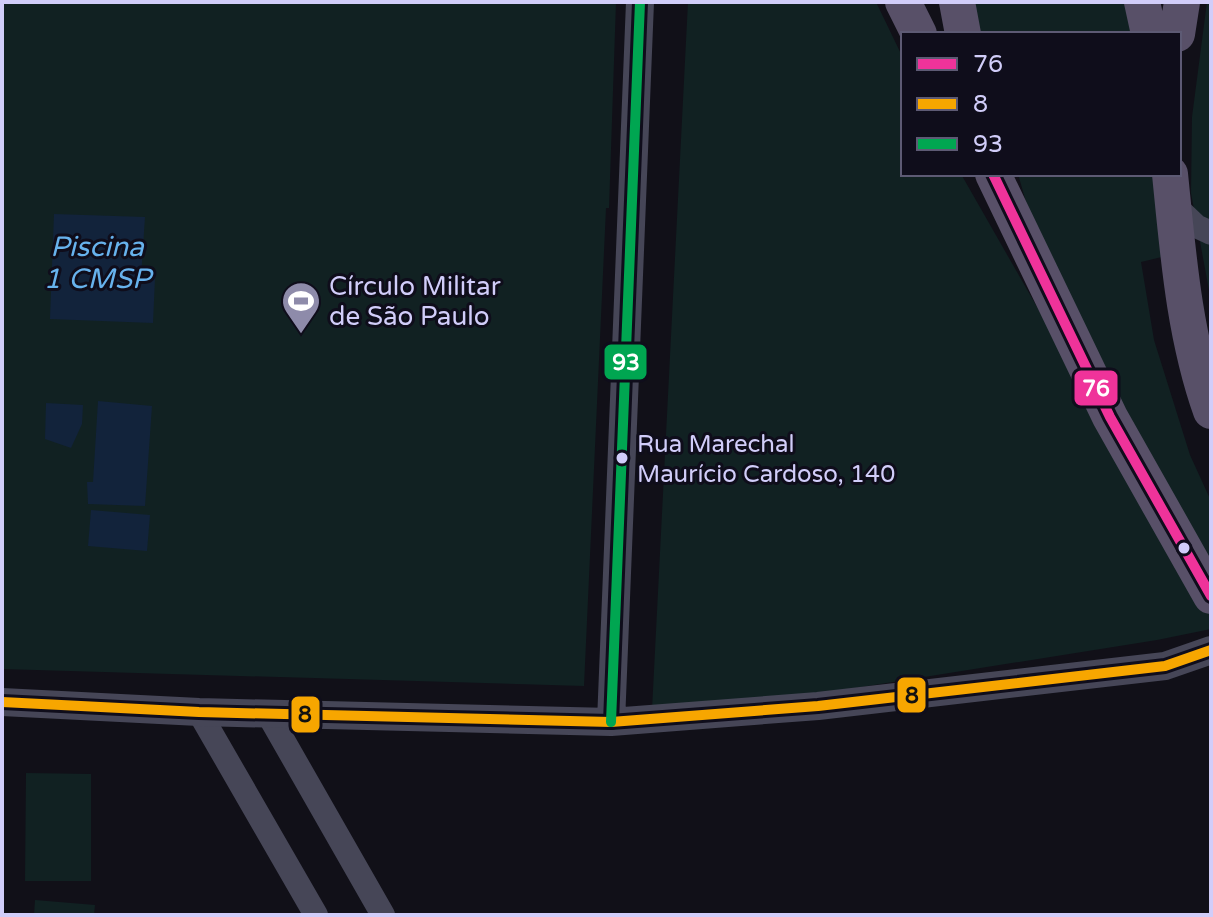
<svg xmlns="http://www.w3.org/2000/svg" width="1213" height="917" font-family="'Varela Round',sans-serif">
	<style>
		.green { fill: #112122 }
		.water { fill: #12233b }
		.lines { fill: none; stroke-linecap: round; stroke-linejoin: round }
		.minor { stroke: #464657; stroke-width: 24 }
		.tertiary { stroke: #464657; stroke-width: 28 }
		.primary { stroke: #585068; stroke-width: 36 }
		.bus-1-casing { stroke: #0f0d1b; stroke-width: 16 }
		.bus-2-casing { stroke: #0f0d1b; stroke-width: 16 }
		.bus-3-casing { stroke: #0f0d1b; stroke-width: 16 }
		.bus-1 { stroke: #ef339a; stroke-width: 10 }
		.bus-2 { stroke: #f7a600; stroke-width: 10 }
		.bus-3 { stroke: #00a651; stroke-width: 10 }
		.bus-dot { fill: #d1cdf9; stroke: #0f0d1b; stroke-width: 3 }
		.labels { text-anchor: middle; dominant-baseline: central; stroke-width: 6; stroke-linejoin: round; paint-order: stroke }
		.bus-label { font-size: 24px; fill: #d1cdf9; stroke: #0f0d1b; text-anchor: start }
		.poi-label { font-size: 26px; fill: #d1cdf9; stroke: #0f0d1b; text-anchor: start }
		.water-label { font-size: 28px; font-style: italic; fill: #67b2ed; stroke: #0f0d1b }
		.line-badge { stroke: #0f0d1b; stroke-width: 3 }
		.badge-label { font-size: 22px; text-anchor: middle; font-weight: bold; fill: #fff }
		.pale-badge-label { font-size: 22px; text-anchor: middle; font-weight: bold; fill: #111 }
	</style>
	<rect width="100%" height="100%" fill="#111018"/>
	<!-- green -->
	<path class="green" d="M2,2h614l-7,206h-3l-22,478 -582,-17z
		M688,2h188l27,56v116h58l250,438v17l-54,11 -333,53 -172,17z
		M969,2h164l7,32h-165z
		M1207,2h4v299l-20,-108 1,-76z
		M1018,174h145l7,81 -29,7 13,78 36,115 21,46v65l-88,-150 -92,-197z
		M26,773l65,1v107h-66z
		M35,900l60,5 -1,10h-60z"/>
	<!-- water -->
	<path class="water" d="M54,214l91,3 -4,60 14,1 -2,45 -103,-4z
		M98,401l54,5 -7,100 -57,-2 -1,-22h6z
		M46,403l37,2 -1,19 -11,24 -26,-9z
		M91,510l59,5 -3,36 -59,-5z"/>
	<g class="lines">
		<!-- minor -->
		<path class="minor" d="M1173,204l23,22 15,7
			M199,712l117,203
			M267,712l116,203"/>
		<!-- tertiary -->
		<path class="tertiary" d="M2,702l197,10 412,10 207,-16 347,-40 46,-16
			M611,722l29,-720"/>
		<!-- primary -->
		<path class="primary" d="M903,2l16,32
			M957,2l6,32
			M1142,2l7,32
			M1177,34l5,-32
			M993,174l117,243 101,179
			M1170,174c8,79 14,161 41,237"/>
		<defs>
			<path id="bus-1" d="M993,174l117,243 101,179"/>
			<path id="bus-2" d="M2,702l197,10 412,10 207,-16 347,-40 46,-16"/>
			<path id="bus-3" d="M611,722l29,-720"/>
		</defs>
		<!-- bus-1 casing -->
		<use href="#bus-1" class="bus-1-casing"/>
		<!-- bus-2 casing -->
		<use href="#bus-2" class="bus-2-casing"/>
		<!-- bus-3 casing -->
		<use href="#bus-3" class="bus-3-casing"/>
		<!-- bus-1 -->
		<use href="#bus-1" class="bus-1"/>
		<!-- bus-2 -->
		<use href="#bus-2" class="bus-2"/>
		<!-- bus-3 -->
		<use href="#bus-3" class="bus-3"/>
	</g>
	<!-- icons -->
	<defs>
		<symbol id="stadium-pin" viewBox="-11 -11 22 30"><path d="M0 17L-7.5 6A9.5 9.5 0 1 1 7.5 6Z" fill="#8e8baa" stroke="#0f0d1b"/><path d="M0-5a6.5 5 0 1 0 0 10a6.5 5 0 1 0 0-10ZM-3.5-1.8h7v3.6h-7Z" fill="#fff"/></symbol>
	</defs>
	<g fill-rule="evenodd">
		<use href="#stadium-pin" x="279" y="279" width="44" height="60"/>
	</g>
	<!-- markers -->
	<g class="bus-dot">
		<circle cx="622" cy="458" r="7"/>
		<circle cx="1184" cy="548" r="7"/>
	</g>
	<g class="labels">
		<!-- bus labels -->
		<g class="bus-label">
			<text x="637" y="444">Rua Marechal<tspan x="637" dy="30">Maurício Cardoso, 140</tspan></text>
		</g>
		<!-- poi labels -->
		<g class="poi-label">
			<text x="329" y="286">Círculo Militar<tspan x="329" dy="30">de São Paulo</tspan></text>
		</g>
		<!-- water labels -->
		<g class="water-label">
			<text x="97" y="247">Piscina<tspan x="97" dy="32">1 CMSP</tspan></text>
		</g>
	</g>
	<g class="line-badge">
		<rect x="603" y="343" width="45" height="38" rx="8" fill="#00a651"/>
		<rect x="1073" y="369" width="46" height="38" rx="8" fill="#ef339a"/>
		<rect x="896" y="676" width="31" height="38" rx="8" fill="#f7a600"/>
		<rect x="290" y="695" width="31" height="39" rx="8" fill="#f7a600"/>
	</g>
	<g class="badge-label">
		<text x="626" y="370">93</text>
		<text x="1096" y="396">76</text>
	</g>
	<g class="pale-badge-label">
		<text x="912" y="703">8</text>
		<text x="305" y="722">8</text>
	</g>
	<!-- border -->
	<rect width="1213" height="917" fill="none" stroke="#d1cdf9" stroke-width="8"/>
	<!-- legend -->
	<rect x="901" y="32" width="280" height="144" fill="#0f0d1b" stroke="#5d5a74" stroke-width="2"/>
	<rect x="917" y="58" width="40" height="12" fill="#ef339a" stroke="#5d5a74" stroke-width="2"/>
	<text x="973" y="72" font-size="24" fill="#d1cdf9">76</text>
	<rect x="917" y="98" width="40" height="12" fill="#f7a600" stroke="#5d5a74" stroke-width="2"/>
	<text x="973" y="112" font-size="24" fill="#d1cdf9">8</text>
	<rect x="917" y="138" width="40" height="12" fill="#00a651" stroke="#5d5a74" stroke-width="2"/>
	<text x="973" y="152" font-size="24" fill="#d1cdf9">93</text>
</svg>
